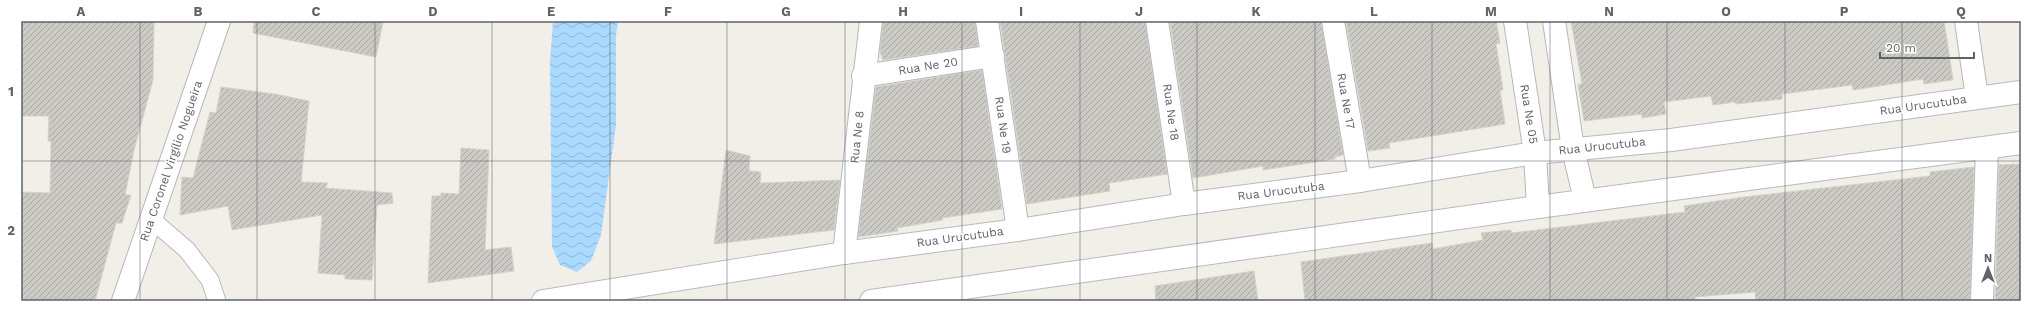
<svg xmlns="http://www.w3.org/2000/svg" width="2042" height="322" font-family="'Work Sans',sans-serif">
	<style>
		.water { fill: url(#water-waves) }
		.building { fill: url(#building-hatch); stroke: #d6d1c6 }
		.lines { fill: none; stroke-linecap: round; stroke-linejoin: round }
		.lane-casing { stroke: #b5b8bc; stroke-width: 19 }
		.street-casing { stroke: #b5b8bc; stroke-width: 24 }
		.secondary-casing { stroke: #b6babf; stroke-width: 24 }
		.lane { stroke: #fff; stroke-width: 17 }
		.street { stroke: #fff; stroke-width: 22 }
		.secondary { stroke: #fff; stroke-width: 22 }
		.grid { fill: none; stroke: #5f6368; stroke-width: 1; stroke-opacity: 0.55 }
		.labels { text-anchor: middle; dominant-baseline: central; stroke-width: 3; stroke-linejoin: round; paint-order: stroke }
		.street-label { font-size: 12px; fill: #5f6368; stroke: #fff }
		.neatline { fill: none; stroke: #5f6368; stroke-width: 1.5 }
		.grid-label { font-size: 13px; text-anchor: middle; font-weight: bold; fill: #5f6368 }
	</style>
	<defs>
		<pattern id="water-waves" width="16" height="10" patternUnits="userSpaceOnUse"><rect width="16" height="10" fill="#aadaff"/><path d="M0 5q4-4 8 0t8 0" fill="none" stroke="#8eb4d2"/></pattern>
		<pattern id="building-hatch" width="6" height="6" patternUnits="userSpaceOnUse"><rect width="6" height="6" fill="#cccac5"/><path d="M-1 1l2-2M0 6l6-6M5 7l2-2" fill="none" stroke="#a9a8a4"/></pattern>
	</defs>
	<rect width="100%" height="100%" fill="#f1efe8"/>
	<!-- water -->
	<path class="water" d="M553,21h65l-2,15v89l-15,110 -10,26 -14,11 -17,-7 -8,-18 -2,-185z"/>
	<!-- building -->
	<path class="building" d="M21,21h133l-1,59 -19,70 -9,45h6l-9,28h-6l-21,78h-74v-109l29,1 1,-52h-3l1,-25h-28z
		M254,21h129l-7,36 -123,-24z
		M883,21h92l3,25 -95,14 -3,-8z
		M1000,21h145l22,153 -58,9 1,8 -83,13z
		M1170,21h151l22,134 -8,2v2l-72,11v-4l-70,12z
		M1346,21h150l4,22 -4,1 7,46h-3l5,34 -116,19 1,5 -22,3z
		M1571,21h373l9,59 -29,4 -1,-5 -70,11 -1,-5 -70,9v5l-46,5 -1,-2 -22,3 -2,-9 -47,6 2,12 -24,4v-4l-58,7 -6,-37h4z
		M982,70l20,139 -60,9 1,2 -46,8 1,3 -40,6 18,-150z
		M221,87l54,7 34,7 -8,81 27,1 -3,5 67,5 1,10 -16,2 -5,75 -27,-1v-4l-27,-2 4,-58 -90,15 -4,-24 -48,9 2,-38 11,1 17,-66 6,1z
		M461,148l28,2 -4,100 26,-3 3,24 -86,12 4,-87h9v-3l18,1z
		M726,150l24,6 -1,15 12,1 -1,11 80,-3 -6,50 -120,14z
		M2021,164v137h-26l4,-136z
		M1974,167l-4,134h-214l-1,-9 -60,5v4h-390l-4,-39 131,-19 1,6 50,-9 -2,-7 30,-3 1,3 173,-21 -1,-6 60,-9 186,-21v-4z
		M1254,271l4,30h-102l-1,-15z"/>
	<g class="lines">
		<defs>
			<path id="lane" d="M151,219l36,31 23,30 7,21"/>
			<path id="street" d="M987,21l31,209
				M1157,21l27,183
				M1333,21l27,160
				M1515,21l20,132 3,54
				M1554,21l19,128 12,51
				M1966,21l11,77
				M863,76l130,-20
				M844,253l27,-232
				M123,301l96,-280
				M1982,301l5,-153"/>
			<path id="secondary" d="M543,301l301,-48 174,-23 166,-26 176,-23 175,-28 136,-13 350,-48
				M871,301l667,-94 483,-64"/>
		</defs>
		<!-- lane casing -->
		<use href="#lane" class="lane-casing"/>
		<!-- street casing -->
		<use href="#street" class="street-casing"/>
		<!-- secondary casing -->
		<use href="#secondary" class="secondary-casing"/>
		<!-- lane -->
		<use href="#lane" class="lane"/>
		<!-- street -->
		<use href="#street" class="street"/>
		<!-- secondary -->
		<use href="#secondary" class="secondary"/>
	</g>
	<!-- grid -->
	<path class="grid" d="M140,21v280M257,21v280M375,21v280M492,21v280M610,21v280M727,21v280M845,21v280M962,21v280M1080,21v280M1197,21v280M1315,21v280M1432,21v280M1550,21v280M1667,21v280M1785,21v280M1902,21v280M21,161h2000"/>
	<g class="labels">
		<!-- street labels -->
		<g class="street-label">
			<text transform="translate(928 66) rotate(-9)">Rua Ne 20</text>
			<text transform="translate(1346 101) rotate(80)">Rua Ne 17</text>
			<text transform="translate(1923 105) rotate(-8)">Rua Urucutuba</text>
			<text transform="translate(1171 112) rotate(82)">Rua Ne 18</text>
			<text transform="translate(1529 114) rotate(81)">Rua Ne 05</text>
			<text transform="translate(1003 125) rotate(82)">Rua Ne 19</text>
			<text transform="translate(857 137) rotate(-84)">Rua Ne 8</text>
			<text transform="translate(1602 146) rotate(-6)">Rua Urucutuba</text>
			<text transform="translate(171 161) rotate(-71)">Rua Coronel Virgílio Nogueira</text>
			<text transform="translate(1281 191) rotate(-7)">Rua Urucutuba</text>
			<text transform="translate(960 237) rotate(-8)">Rua Urucutuba</text>
		</g>
	</g>
	<!-- border -->
	<rect width="2042" height="322" fill="none" stroke="#ffffff" stroke-width="44"/>
	<!-- north arrow -->
	<g transform="translate(1988 268)" stroke="#ffffff" stroke-width="3" paint-order="stroke">
	<path d="M0-3L7 15L0 10L-7 15Z" fill="#5f6368"/>
	<text y="-6" font-size="11" font-weight="bold" text-anchor="middle" fill="#5f6368">N</text>
	</g>
	<!-- scale -->
	<path d="M1880 52v6h94v-6" fill="none" stroke="#5f6368" stroke-width="2"/>
	<text x="1886" y="52" font-size="12" fill="#5f6368" stroke="#ffffff" stroke-width="3" paint-order="stroke">20 m</text>
	<rect x="22" y="22" width="1998" height="278" class="neatline"/>
	<g class="grid-label">
		<text x="81" y="16">A</text>
		<text x="198" y="16">B</text>
		<text x="316" y="16">C</text>
		<text x="433" y="16">D</text>
		<text x="551" y="16">E</text>
		<text x="668" y="16">F</text>
		<text x="786" y="16">G</text>
		<text x="903" y="16">H</text>
		<text x="1021" y="16">I</text>
		<text x="1139" y="16">J</text>
		<text x="1256" y="16">K</text>
		<text x="1374" y="16">L</text>
		<text x="1491" y="16">M</text>
		<text x="1609" y="16">N</text>
		<text x="1726" y="16">O</text>
		<text x="1844" y="16">P</text>
		<text x="1961" y="16">Q</text>
		<text x="11" y="96">1</text>
		<text x="11" y="235">2</text>
	</g>
</svg>
